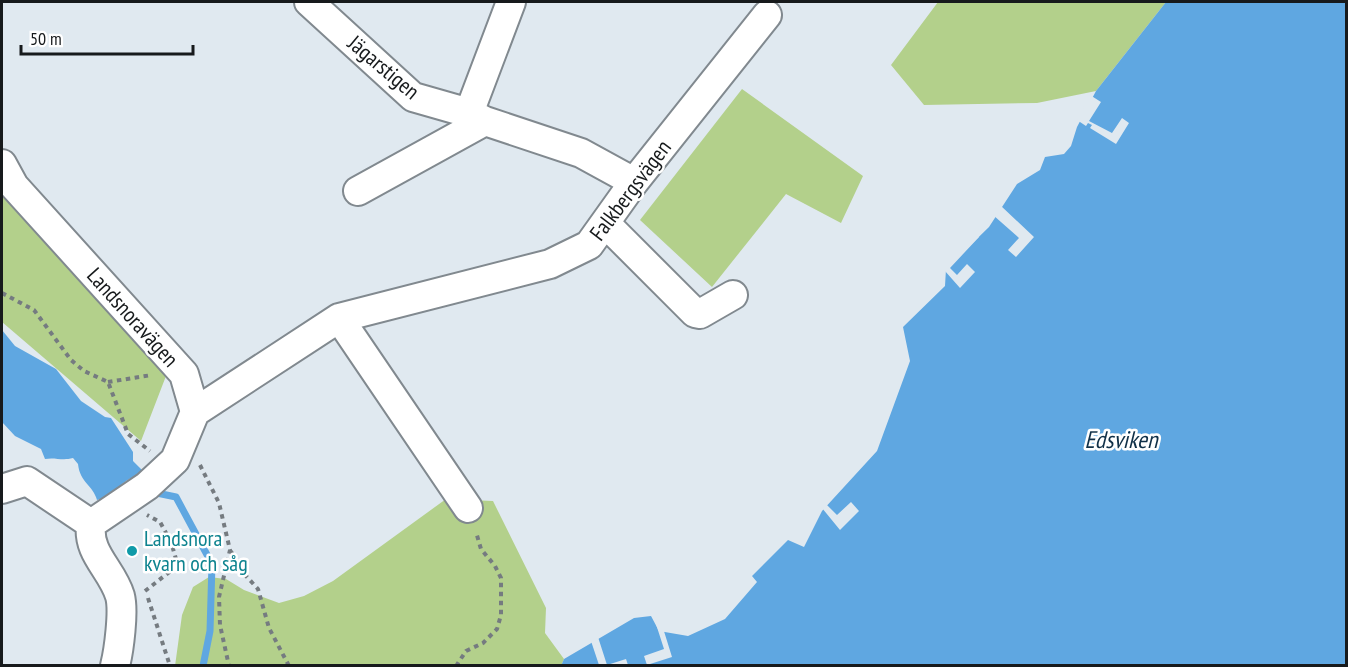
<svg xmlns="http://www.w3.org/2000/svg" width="1348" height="667" font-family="'PT Sans Narrow',sans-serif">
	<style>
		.green { fill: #b3d08b }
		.water { fill: #5fa7e1 }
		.pier { fill: #e0e9f0 }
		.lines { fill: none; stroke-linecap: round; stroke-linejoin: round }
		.stream { stroke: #5fa7e1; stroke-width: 7 }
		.minor-casing { stroke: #81898f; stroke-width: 32 }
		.path { stroke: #757b80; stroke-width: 4; stroke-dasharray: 4.5 4.5; stroke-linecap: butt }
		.minor { stroke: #fff; stroke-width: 28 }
		.culture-dot { fill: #0f9aa8; stroke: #fff; stroke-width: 2 }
		.labels { text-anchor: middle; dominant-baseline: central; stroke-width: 5; stroke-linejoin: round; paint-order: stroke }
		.street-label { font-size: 22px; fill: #171a1c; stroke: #fff }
		.culture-label { font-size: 22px; fill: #0d838f; stroke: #fff; text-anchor: start }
		.water-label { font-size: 24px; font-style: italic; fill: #103048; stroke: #fff }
	</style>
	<rect width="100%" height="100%" fill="#e0e9f0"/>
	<!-- green -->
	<path class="green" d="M938,2h228l-70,89 -59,12 -113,2 -33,-40z
		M742,89l121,87 -22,47 -55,-29 -74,93 -72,-67z
		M2,196l164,180 -25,65 -139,-119z
		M446,499l47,2 53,107 -1,25 19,26 -3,7h-386l7,-51 11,-28 16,-10 17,2 18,11 35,13 25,-7 29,-15z"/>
	<!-- water -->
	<path class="water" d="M1166,2h180v663l-785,1 3,-7 70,-41 17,-2 8,15 29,5 37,-17 32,-37 -5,-6 36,-36 16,7 18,-36 55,-60 33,-90 -7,-34 42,-41 1,-17 43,-42 28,-43 23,-14 5,-13 19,-3 7,-8 6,-19 19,-36z
		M2,330l13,16 41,23 25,32 24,16 6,1 22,34v9l11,11c-6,4 -13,5 -18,9 -10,7 -14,16 -29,19 -4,-15 -17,-17 -19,-36l-5,-6c-11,3 -18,-1 -28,1l-4,-10 -26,-13 -13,-14z"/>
	<!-- pier -->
	<path class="pier" d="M1090,95l11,7 -12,19 23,12 10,-15 7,5 -13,21 -26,-16 2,-3 -4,-2 -2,3 -9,-6z
		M1000,205l34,32 -18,20 -8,-7 11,-12 -26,-23z
		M976,235l3,2 -29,31 7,7 10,-11 8,8 -15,16 -15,-17 -2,2v-5z
		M851,502l8,9 -19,19 -18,-22 4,-4 11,11z
		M655,621l8,7 9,29 -25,8 -3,-9 20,-7z
		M598,637l9,28 19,-6 2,6h-29l-8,-24z"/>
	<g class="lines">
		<!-- stream -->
		<path class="stream" d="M152,492l24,5 36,67 -2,67 -7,35"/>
		<defs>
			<path id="minor" d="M309,2l104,95 56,16 16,8 96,32 53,29
				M469,113l42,-111
				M2,164l12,22 170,188 11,38 -20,48 -28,26 -56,38c-4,30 21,45 29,72 4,15 -1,54 -5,70
				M358,191l127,-70
				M605,223l90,90 5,1 33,-19
				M339,318l129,190
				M195,412l144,-94 211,-54 39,-19 45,-63 133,-167
				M2,489l25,-8 64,43"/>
		</defs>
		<!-- minor casing -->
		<use href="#minor" class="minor-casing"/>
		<!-- path -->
		<path class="path" d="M2,293l32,17 37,50 13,11 24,11 20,52 22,17
			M108,382l44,-7
			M200,465l19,38 11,47 -11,47 1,28 9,41
			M231,551l6,15 21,23 11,39 20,38
			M145,591l27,-21 4,-11 -5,-17 -11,-20 -13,-7
			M148,598l22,68
			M456,666l10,-15 17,-8 14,-14 4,-14v-37l-6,-12 -14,-17 -5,-17"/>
		<!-- minor -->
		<use href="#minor" class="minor"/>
	</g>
	<!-- markers -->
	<circle class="culture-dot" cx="132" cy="551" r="6"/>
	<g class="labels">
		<!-- street labels -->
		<g class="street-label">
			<text transform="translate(384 67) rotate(40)">Jägarstigen</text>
			<text transform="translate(630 190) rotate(-53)">Falkbergsvägen</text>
			<text transform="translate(133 317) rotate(48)">Landsnoravägen</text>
		</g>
		<!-- culture labels -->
		<g class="culture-label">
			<text x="144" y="538">Landsnora<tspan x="144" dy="25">kvarn och såg</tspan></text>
		</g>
		<!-- water labels -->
		<g class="water-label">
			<text x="1121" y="439">Edsviken</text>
		</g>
	</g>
	<!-- border -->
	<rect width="1348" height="667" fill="none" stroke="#171a1c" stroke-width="6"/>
	<!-- scale -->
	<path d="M21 45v9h172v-9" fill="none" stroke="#171a1c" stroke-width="3"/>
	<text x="30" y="45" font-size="18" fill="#171a1c" stroke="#ffffff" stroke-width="4.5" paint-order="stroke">50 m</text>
</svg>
